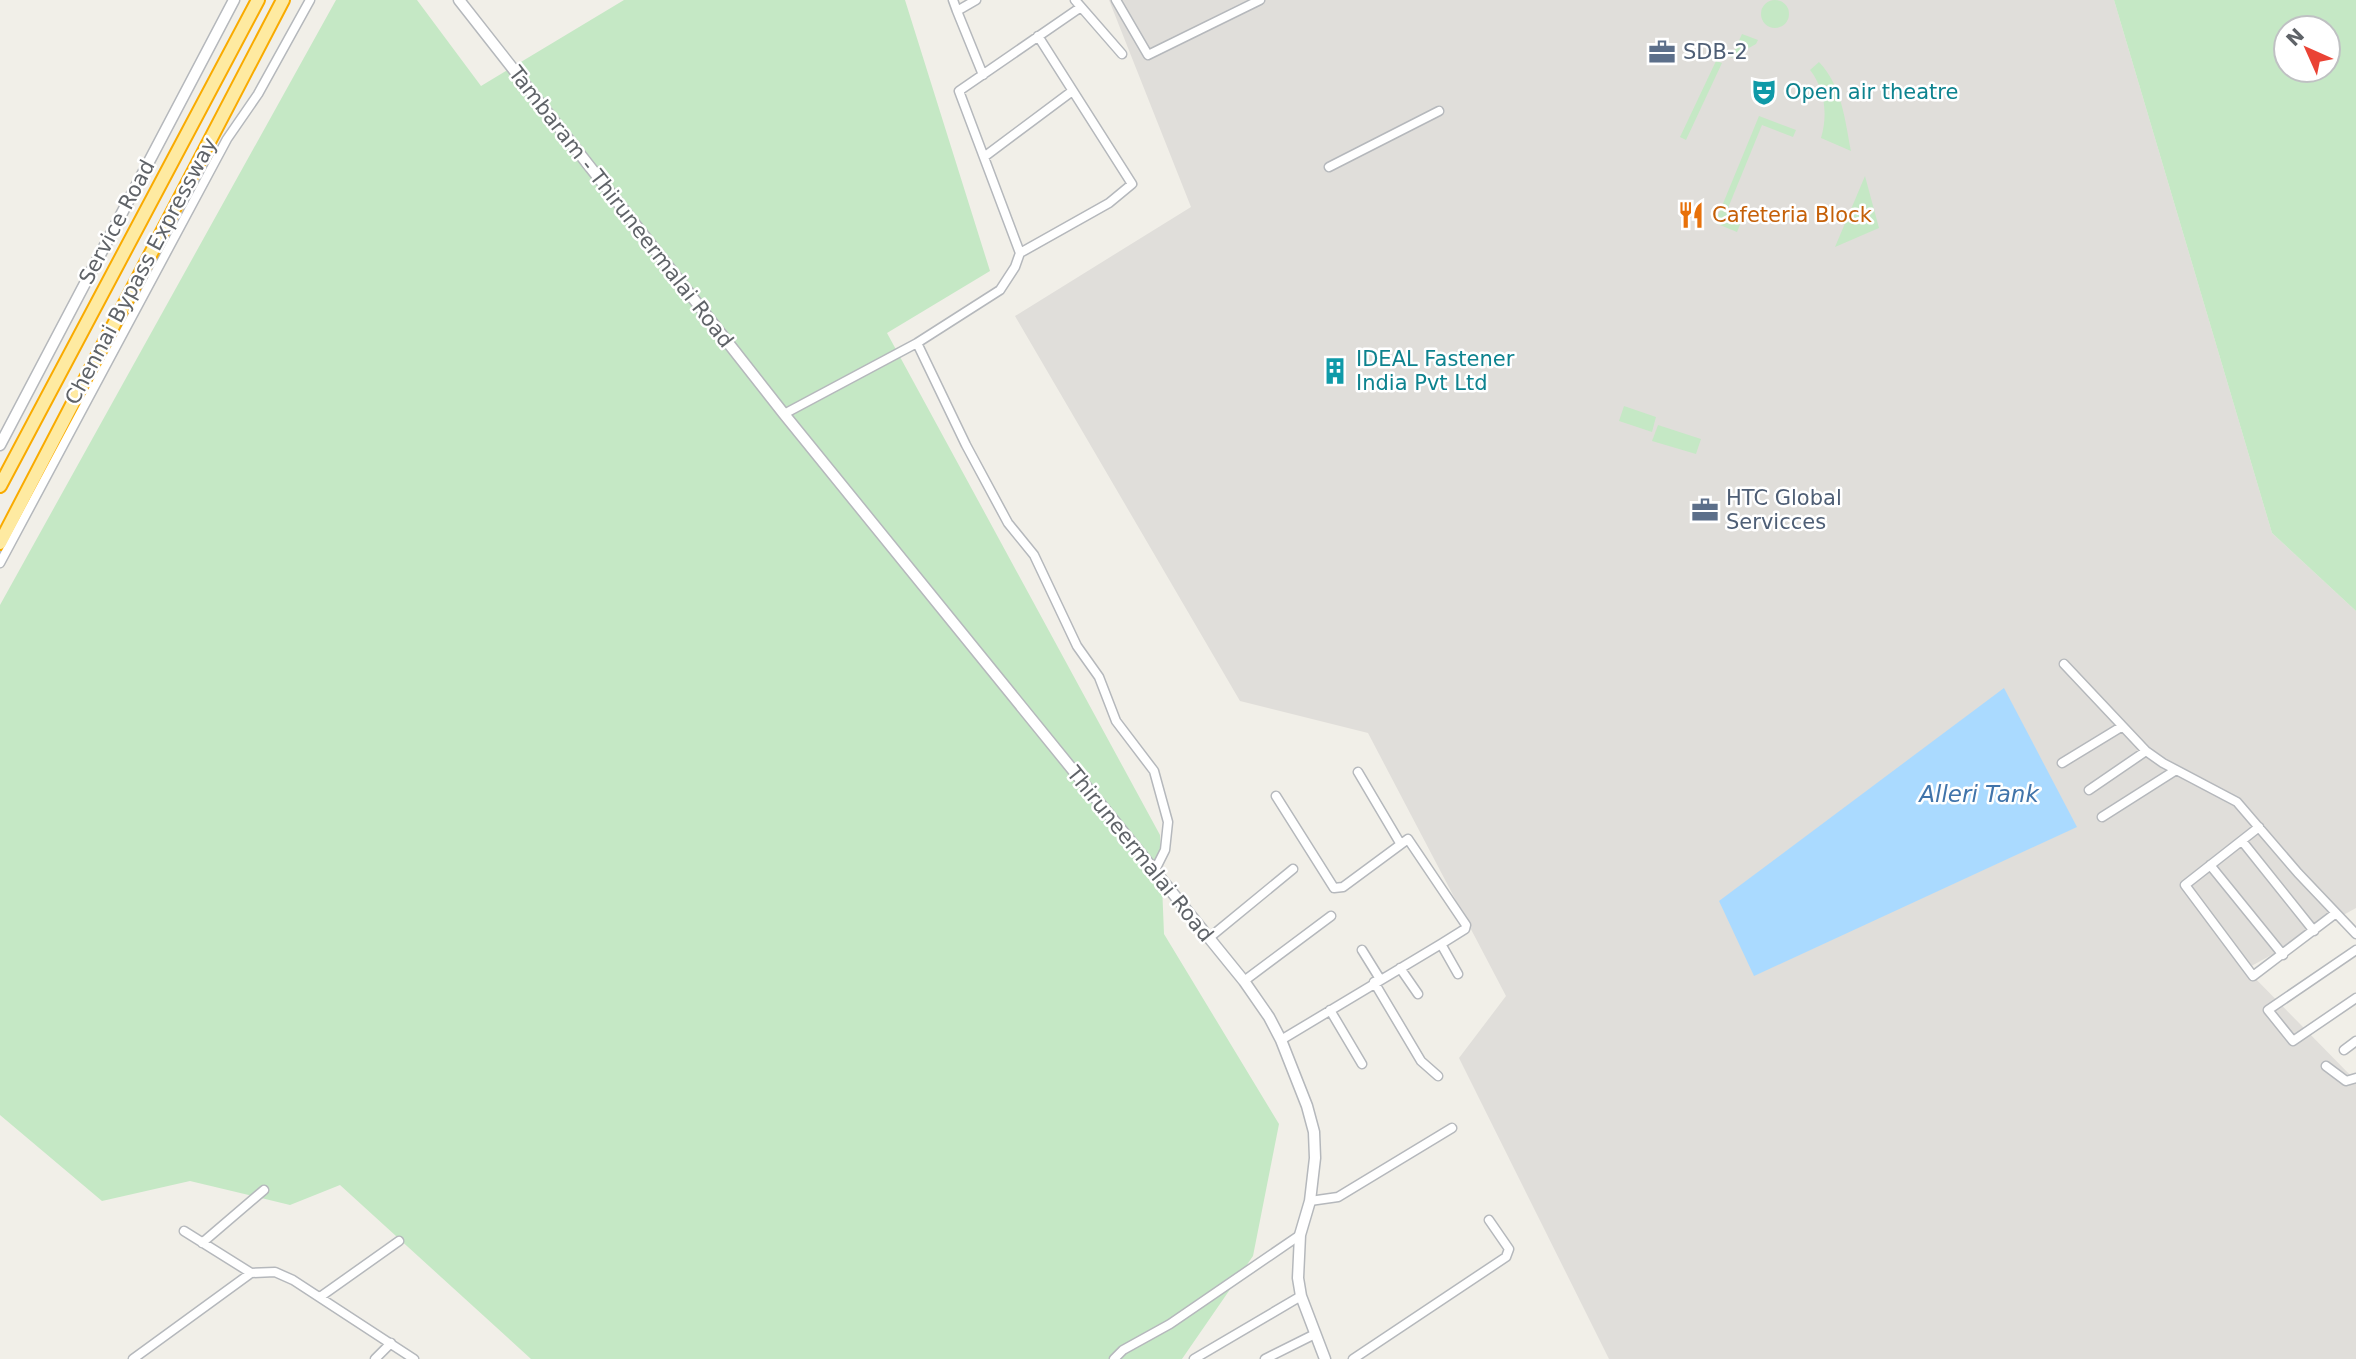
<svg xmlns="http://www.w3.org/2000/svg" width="2356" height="1359" font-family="'DejaVu Sans',sans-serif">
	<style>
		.industrial { fill: #e0deda }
		.green { fill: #c5e8c5; fill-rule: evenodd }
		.water { fill: #aadaff }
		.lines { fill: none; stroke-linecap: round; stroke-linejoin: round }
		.minor-casing { stroke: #b5b8bc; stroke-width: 11 }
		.tertiary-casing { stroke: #b5b8bc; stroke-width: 13 }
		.trunk-casing { stroke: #f9ab00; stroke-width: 16 }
		.minor { stroke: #fff; stroke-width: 8 }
		.tertiary { stroke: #fff; stroke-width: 10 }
		.trunk { stroke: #feeaa1; stroke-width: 12 }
		.labels { text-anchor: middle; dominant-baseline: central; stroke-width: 5; stroke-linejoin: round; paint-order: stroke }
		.service-label { font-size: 21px; fill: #4e5e75; stroke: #fff; text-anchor: start }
		.culture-label { font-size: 21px; fill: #0d838f; stroke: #fff; text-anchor: start }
		.street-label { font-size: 21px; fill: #5f6368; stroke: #fff }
		.food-label { font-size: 21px; fill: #c56008; stroke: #fff; text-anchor: start }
		.water-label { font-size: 23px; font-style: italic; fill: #4174aa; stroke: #fff }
	</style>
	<rect width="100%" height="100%" fill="#f1efe8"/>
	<!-- industrial -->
	<path class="industrial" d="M1109,0h1005l158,533 84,78v297l-110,61 110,112v278h-747l-150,-301 47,-62 -138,-263 -128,-32 -225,-385 176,-109z"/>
	<!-- green -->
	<path class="green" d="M1761 14a14 14 0 1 1 28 0a14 14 0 1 1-28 0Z
		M336,0h81l64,86 143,-86h281l85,271 -103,62 273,502 4,99 115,190 -26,132 -71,103h-651l-191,-174 -50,20 -100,-24 -88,20 -102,-86v-510z
		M2114,0h242v611l-84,-78zM2286,28h42v42h-42z
		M1742,34l16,6 -2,4 -25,14z
		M1716,61l6,2 -36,77 -6,-3z
		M1819,62c23,24 26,58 32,89l-30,-13c7,-23 4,-49 -11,-68z
		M1759,116l37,14 -3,7 -31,-12 -36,88 16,7 -5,12 -22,-9z
		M1865,176l14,52 -44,19z
		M1624,406l32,11 -4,15 -33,-11z
		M1658,425l43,14 -5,15 -44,-13z"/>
	<!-- water -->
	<path class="water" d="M2004,688l73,139 -323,149 -35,-75z"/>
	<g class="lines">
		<defs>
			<path id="minor" d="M953,0l4,11
				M976,0l-19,11 26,64
				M1075,0l47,54
				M1116,0l32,55 112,-55
				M984,157l87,-65
				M1329,167l110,-56
				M1020,253l89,-50 23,-19 -94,-148
				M917,343l49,102 42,78 26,32 43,91 22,31 17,44 38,50 14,51 -3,28 -11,22
				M784,414l133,-71 83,-53 15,-23 5,-14 -61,-162 122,-84
				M0,563l227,-424 31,-45 52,-94
				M2064,664l82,87 17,12 74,39 61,71 58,61
				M2062,763l59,-36
				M1358,772l42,71
				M2089,790l57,-39
				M1276,796l58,92 9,-1 65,-48 58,86 -1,4 -24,15 -160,96
				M2102,817l74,-47
				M2259,827l-74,58 68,91 83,-63
				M2242,841l72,90
				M2210,865l73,90
				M1209,938l84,-69
				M1441,944l17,30
				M1362,950l18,29
				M2356,950l-88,60 25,31 63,-43
				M1400,968l18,26
				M1244,981l87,-65
				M1374,982l47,79 17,15
				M1330,1010l32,54
				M2344,1050l12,-9
				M2326,1066l20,15 10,-3
				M1310,1201l28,-4 114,-69
				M184,1231l67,42
				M202,1243l62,-53
				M320,1297l79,-56
				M133,1359l118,-86 24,-1 18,8 121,79
				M375,1359l16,-16
				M1114,1359l9,-9 47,-26 130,-89
				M1194,1359l107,-63
				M1265,1359l50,-25
				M1353,1359l153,-102 3,-8 -20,-29"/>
			<path id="tertiary" d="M459,0l325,414 460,567 25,36 12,23 26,66 7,26 1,26 -5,43 -10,34 -2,43 3,18 24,63
				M0,445l234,-445"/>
			<path id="trunk" d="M0,486l258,-486
				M0,543l283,-543"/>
		</defs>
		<!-- minor casing -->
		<use href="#minor" class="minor-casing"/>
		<!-- tertiary casing -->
		<use href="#tertiary" class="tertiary-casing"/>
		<!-- trunk casing -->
		<use href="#trunk" class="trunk-casing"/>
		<!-- minor -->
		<use href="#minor" class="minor"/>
		<!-- tertiary -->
		<use href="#tertiary" class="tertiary"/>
		<!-- trunk -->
		<use href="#trunk" class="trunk"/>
	</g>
	<!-- icons -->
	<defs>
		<symbol id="office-bare" viewBox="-9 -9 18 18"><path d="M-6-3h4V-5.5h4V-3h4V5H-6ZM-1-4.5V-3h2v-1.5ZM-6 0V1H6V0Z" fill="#5c6f8a" stroke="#fff" stroke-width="2.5" paint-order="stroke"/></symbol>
		<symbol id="theatre-bare" viewBox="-9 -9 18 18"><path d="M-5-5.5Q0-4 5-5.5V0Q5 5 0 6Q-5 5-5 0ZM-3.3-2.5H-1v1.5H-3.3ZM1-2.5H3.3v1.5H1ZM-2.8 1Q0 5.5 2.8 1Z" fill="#0f9aa8" stroke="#fff" stroke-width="2.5" paint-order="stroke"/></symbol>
		<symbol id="restaurant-bare" viewBox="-9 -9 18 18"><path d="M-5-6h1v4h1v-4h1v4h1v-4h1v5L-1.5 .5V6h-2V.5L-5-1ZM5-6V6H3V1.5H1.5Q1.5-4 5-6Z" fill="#e8710a" stroke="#fff" stroke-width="2.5" paint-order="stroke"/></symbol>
		<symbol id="building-bare" viewBox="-9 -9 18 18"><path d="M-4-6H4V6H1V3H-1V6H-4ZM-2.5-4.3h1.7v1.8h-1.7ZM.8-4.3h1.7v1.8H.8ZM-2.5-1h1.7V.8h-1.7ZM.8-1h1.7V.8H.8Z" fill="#0f9aa8" stroke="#fff" stroke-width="2.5" paint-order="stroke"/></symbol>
	</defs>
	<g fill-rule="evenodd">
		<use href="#office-bare" x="1643" y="33" width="38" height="38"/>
		<use href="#theatre-bare" x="1745" y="73" width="38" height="38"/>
		<use href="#restaurant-bare" x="1672" y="196" width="38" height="38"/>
		<use href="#building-bare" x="1316" y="352" width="38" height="38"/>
		<use href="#office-bare" x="1686" y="491" width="38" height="38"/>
	</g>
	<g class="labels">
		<!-- service labels -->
		<g class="service-label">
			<text x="1683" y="52">SDB-2</text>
			<text x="1726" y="498">HTC Global<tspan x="1726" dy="24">Servicces</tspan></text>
		</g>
		<!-- culture labels -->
		<g class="culture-label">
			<text x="1785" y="92">Open air theatre</text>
			<text x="1356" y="359">IDEAL Fastener<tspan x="1356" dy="24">India Pvt Ltd</tspan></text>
		</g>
		<!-- street labels -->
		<g class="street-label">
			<text transform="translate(621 207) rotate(52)">Tambaram - Thiruneermalai Road</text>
			<text transform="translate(117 222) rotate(-62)">Service Road</text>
			<text transform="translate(141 271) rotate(-62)">Chennai Bypass Expressway</text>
			<text transform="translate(1140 854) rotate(51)">Thiruneermalai Road</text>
		</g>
		<!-- food labels -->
		<g class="food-label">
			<text x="1712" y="215">Cafeteria Block</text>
		</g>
		<!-- water labels -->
		<g class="water-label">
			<text x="1979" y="794">Alleri Tank</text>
		</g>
	</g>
	<!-- north arrow -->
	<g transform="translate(2307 49) rotate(315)"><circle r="33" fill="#ffffff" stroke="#bfc1c3" stroke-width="2"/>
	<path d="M0-5L12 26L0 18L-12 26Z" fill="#ea4335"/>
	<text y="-10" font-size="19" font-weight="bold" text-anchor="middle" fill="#5f6368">N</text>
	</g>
</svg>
